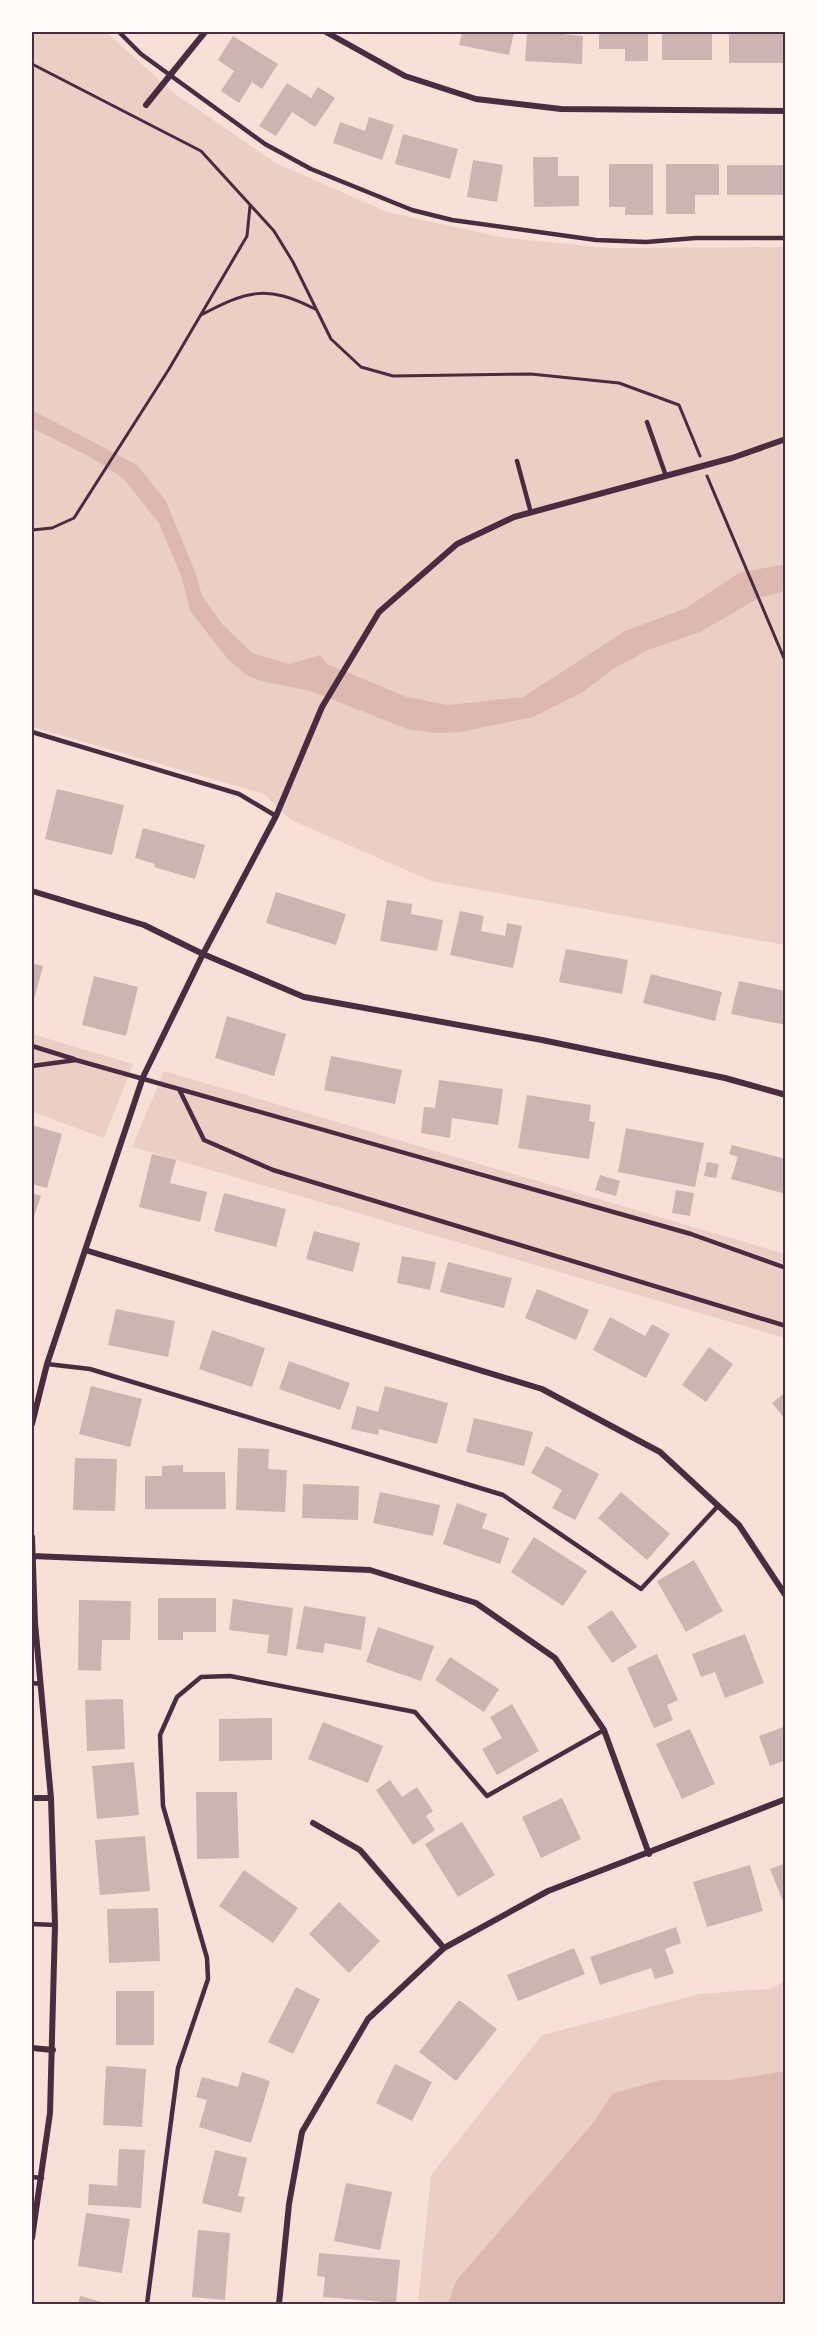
<svg xmlns="http://www.w3.org/2000/svg" width="817" height="2336" font-family="'Titillium Web',sans-serif">
	<style>
		.green { fill: #ebcfc5 }
		.water { fill: #dcb8b0 }
		.building { fill: #ccb4b1 }
		.lines { fill: none; stroke-linecap: round; stroke-linejoin: round }
		.path { stroke: #4a2c40; stroke-width: 3 }
		.service { stroke: #4a2c40; stroke-width: 4.5 }
		.minor { stroke: #4a2c40; stroke-width: 6 }
		.neatline { fill: none; stroke: #4a2c40; stroke-width: 2 }
	</style>
	<rect width="100%" height="100%" fill="#f7e1d7"/>
	<!-- green -->
	<path class="green" d="M32,32h74l69,62 101,69 111,49 118,26 106,10 174,-1v698l-354,-64 -140,-61 -27,-26 -232,-67z
		M32,1034l101,30 -29,74 -72,-26z
		M164,1071l621,183v84l-653,-191z
		M785,1981v323h-367l13,-129 111,-140 158,-41 69,-5z"/>
	<!-- water -->
	<path class="water" d="M32,410l105,55 29,36 30,73 6,22 21,29 29,28 37,11 31,-9 7,9 80,33 41,8 75,-8 102,-66 61,-23 53,-35 46,-9v27l-26,7 -59,34 -52,18 -35,19 -30,23 -50,25 -73,15 -23,1 -30,-4 -96,-38 -50,-10 -15,-6 -19,-17 -37,-47 -8,-33 -23,-55 -36,-45 -33,-21 -58,-29z
		M785,2071v233h-337l8,-23 138,-159 18,-28 48,-14h70z"/>
	<!-- building -->
	<path class="building" d="M462,32h52l-5,23 -50,-10z
		M542,32l41,4 -1,28 -57,-3 2,-28 15,1z
		M599,32h49v29h-23v-12h-26z
		M662,32h50v28h-50z
		M729,32h54v31h-54z
		M233,36l45,28 -16,25 -10,-7 -13,21 -18,-12 13,-20 -16,-11z
		M287,83l24,15 7,-11 17,11 -20,29 -23,-15 -16,24 -17,-10z
		M369,117l25,8 -12,35 -49,-17 7,-21 25,9z
		M403,134l55,15 -8,30 -55,-15z
		M533,157h25v19h21v30l-45,1z
		M473,160l30,5 -6,37 -30,-5z
		M609,164h44v51h-28v-8h-16z
		M666,164h53v31h-24v19h-29z
		M727,165h59v30h-59z
		M57,789l67,16 -12,50 -67,-16z
		M143,828l62,17 -10,34 -41,-12 1,-3 -20,-6z
		M276,892l70,22 -10,31 -70,-22z
		M387,900l25,4 -1,10 32,6 -6,31 -57,-10z
		M460,911l24,5 -3,15 24,5 2,-13 15,3 -9,42 -63,-13z
		M566,949l62,11 -6,34 -63,-12z
		M32,963l11,3 -11,41z
		M651,974l71,18 -7,29 -72,-18z
		M94,976l44,11 -12,49 -44,-11z
		M739,981l47,10v34l-55,-11z
		M227,1016l59,18 -12,42 -59,-18z
		M331,1056l71,14 -7,34 -71,-14z
		M439,1080l64,9 -5,36 -46,-7 -2,20 -29,-5 3,-26 11,1z
		M527,1095l64,10 -2,16 6,1 -6,37 -71,-11z
		M32,1125l30,9 -15,54 -15,-4z
		M626,1128l78,15 -9,44 -77,-15z
		M732,1145l54,14v35l-55,-15 7,-22 -9,-3z
		M152,1154l24,6 -6,23 37,9 -7,30 -61,-15z
		M707,1162l12,2 -3,14 -12,-2z
		M600,1175l20,6 -4,15 -21,-6z
		M676,1190l18,3 -4,23 -18,-3z
		M32,1193l9,3 -9,26z
		M224,1193l62,16 -10,38 -62,-16z
		M314,1231l46,12 -7,29 -47,-13z
		M402,1256l34,6 -6,28 -33,-7z
		M448,1262l64,16 -8,30 -64,-16z
		M537,1289l52,21 -13,30 -51,-22z
		M116,1309l59,12 -7,36 -60,-12z
		M610,1317l35,19 7,-12 18,10 -24,44 -53,-28z
		M212,1330l53,18 -13,39 -53,-18z
		M709,1347l24,17 -27,38 -24,-17z
		M289,1361l61,22 -10,27 -61,-21z
		M91,1386l51,13 -12,48 -51,-13z
		M385,1386l63,17 -11,41 -58,-15 -1,6 -27,-6 6,-23 21,6z
		M786,1392v28l-14,-17z
		M474,1418l59,14 -9,34 -58,-14z
		M546,1446l53,28 -24,46 -23,-12 10,-18 -31,-17z
		M238,1448l31,1 -1,20 19,1 -2,42 -49,-2z
		M75,1458l42,1 -2,52 -42,-1z
		M183,1465v7h42l1,37h-81v-33h17v-10z
		M303,1484l56,2 -1,34 -56,-2z
		M380,1492l60,13 -7,31 -60,-13z
		M621,1492l49,42 -23,26 -49,-42z
		M457,1503l30,11 -5,14 27,10 -9,26 -57,-20z
		M534,1537l53,34 -24,35 -52,-34z
		M694,1560l29,51 -37,21 -29,-51z
		M158,1598h58v34h-33v8h-25z
		M233,1599l60,9 -6,48 -20,-3 2,-18 -40,-5z
		M79,1600l52,1 -1,39h-28l-1,31 -23,-1z
		M304,1606l62,11 -5,33 -36,-7 -2,10 -27,-4z
		M612,1610l25,37 -25,16 -25,-36z
		M378,1627l56,19 -13,35 -55,-19z
		M745,1634l19,49 -39,15 -10,-26 -14,5 -9,-23z
		M657,1654l21,46 -11,5 6,15 -19,8 -27,-60z
		M450,1657l49,32 -15,23 -49,-32z
		M123,1699l2,50 -38,2 -2,-51z
		M512,1704l27,47 -42,24 -15,-26 20,-11 -12,-21z
		M272,1718v42l-53,1v-42z
		M323,1722l60,24 -15,37 -60,-24z
		M786,1726v34l-16,6 -11,-30z
		M690,1729l25,55 -33,15 -26,-55z
		M134,1762l5,53 -42,4 -5,-53z
		M390,1780l12,17 15,-10 16,24 -7,5 9,14 -22,15 -37,-55z
		M196,1792h41l2,66 -42,1z
		M562,1798l19,41 -40,19 -19,-41z
		M462,1822l33,53 -37,22 -33,-53z
		M145,1836l5,55 -50,4 -5,-55z
		M786,1863v43h-1l-15,-37z
		M750,1865l13,46 -56,16 -14,-45z
		M244,1870l54,38 -25,35 -54,-37z
		M339,1902l41,39 -31,32 -40,-39z
		M158,1908l2,53 -51,2 -2,-54z
		M676,1927l5,16 -16,6 9,24 -19,6 -4,-11 -51,17 -10,-28z
		M574,1948l11,26 -67,27 -11,-26z
		M296,1987l24,12 -27,55 -25,-12z
		M116,1991h38v54h-38z
		M459,2000l38,29 -41,52 -37,-29z
		M395,2064l37,18 -20,39 -36,-18z
		M106,2066l40,3 -4,58 -39,-2z
		M242,2072l28,9 -19,62 -52,-16 8,-27 -11,-3 6,-20 36,10z
		M119,2149l26,1 -4,58 -53,-3 1,-21 28,2z
		M215,2150l32,8 -9,38 7,1 -4,16 -39,-10z
		M346,2183l46,9 -12,58 -46,-9z
		M86,2213l44,6 -8,54 -44,-7z
		M198,2230l32,3 -5,67 -33,-3z
		M319,2253l81,7 -4,43 -73,-6 2,-20 -8,-1z
		M80,2296l29,8h-31z"/>
	<g class="lines">
		<!-- path -->
		<path class="path" d="M32,64l169,87 73,80 19,31 38,77 30,28 32,9 138,-2 88,9 60,22 21,51
			M201,315c46,-24 65,-31 114,-6
			M707,476l79,187
			M32,530l20,-2 22,-10 95,-149 78,-133 3,-30"/>
		<!-- service -->
		<path class="service" d="M119,32l22,22 124,90 46,25 101,41 40,10 144,20 50,2 50,-4h90
			M647,422l19,54
			M517,461l14,52
			M32,732l207,62 37,22
			M32,1046l42,13
			M32,1066l44,-6 103,29 25,51 69,30 513,156
			M179,1089l512,145 95,34
			M47,1364l43,5 413,126 138,94 77,-83
			M32,1683l9,1
			M32,1924l23,1
			M32,2177l10,1
			M147,2304l31,-236 30,-89 -1,-21 -44,-152 -3,-71 17,-38 24,-20 29,-1 185,36 72,84 117,-66"/>
		<!-- minor -->
		<path class="minor" d="M326,32l79,44 71,23 85,10 225,2
			M146,105l59,-73
			M32,891l112,34 59,29 101,43 238,43 183,38 61,17
			M85,1250l457,139 118,63 79,73 47,71
			M32,1424l15,-60 96,-287 60,-123 73,-138 46,-109 57,-95 78,-68 57,-27 218,-59 54,-19
			M32,1537l3,86 16,175 4,127 -5,188 -18,125
			M32,1556l338,14 106,33 79,55 49,72 45,124
			M32,1798h19
			M313,1823l47,27 84,98
			M32,2048l21,2
			M279,2304l10,-100 13,-72 66,-113 76,-71 104,-57 238,-92"/>
	</g>
	<!-- border -->
	<rect width="817" height="2336" fill="none" stroke="#fffaf5" stroke-width="66"/>
	<rect x="33" y="33" width="751" height="2270" class="neatline"/>
</svg>
